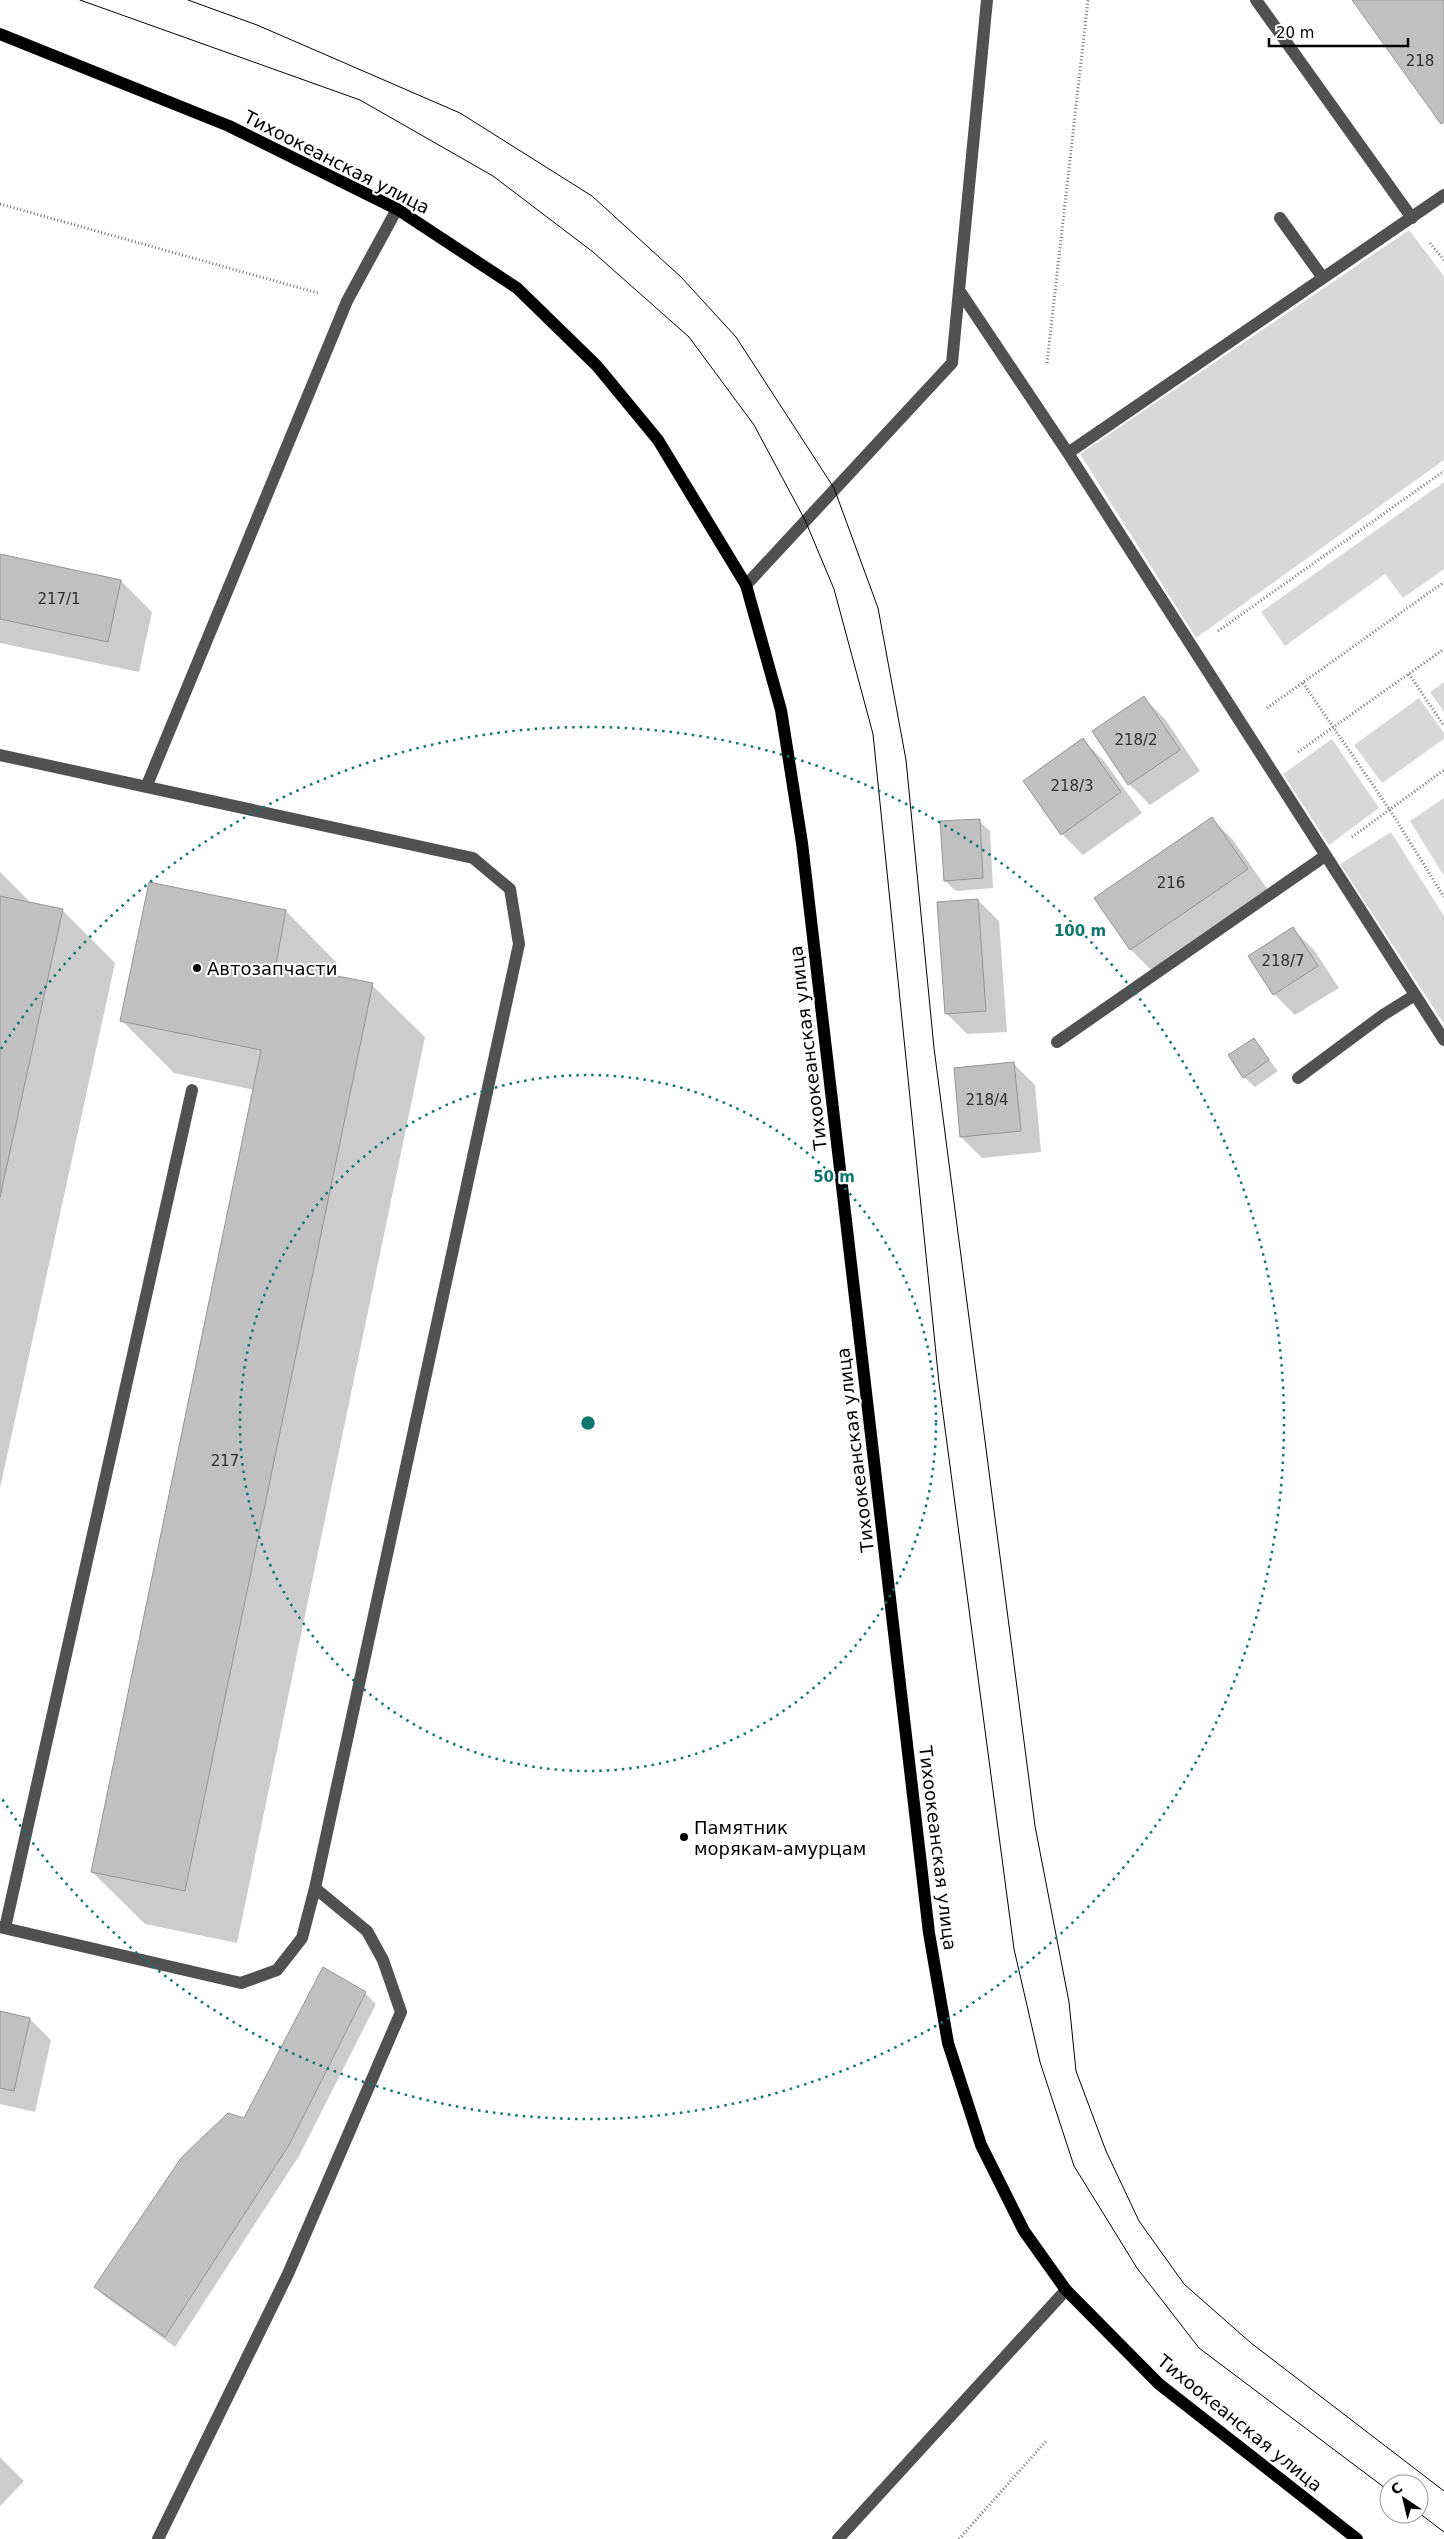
<svg xmlns="http://www.w3.org/2000/svg" width="1444" height="2539" font-family="'DejaVu Sans',sans-serif">
	<style>
		.green { fill: #d8d8d8 }
		.shadow { fill: #0003 }
		.building { fill: #c0c0c0; stroke: #959595 }
		.lines { fill: none; stroke-linecap: round; stroke-linejoin: round }
		.path { stroke: #737373; stroke-width: 3; stroke-dasharray: 1 2.5; stroke-linecap: butt }
		.minor { stroke: #515151; stroke-width: 12 }
		.major { stroke: #000; stroke-width: 12 }
		.tram { stroke: #000; stroke-width: 1 }
		.ring { fill: none; stroke: #0f766e; stroke-width: 2.5; stroke-dasharray: 2.5 5 }
		.poi-dot { fill: #000; stroke: #fff; stroke-width: 2 }
		.labels { text-anchor: middle; dominant-baseline: central; stroke-width: 4.5; stroke-linejoin: round; paint-order: stroke }
		.number-label { font-size: 15px; fill: #303030 }
		.street-label { font-size: 18px; fill: #000; stroke: #fff }
		.poi-label { font-size: 18px; fill: #000; stroke: #fff; text-anchor: start }
		.centre { fill: #0f766e; stroke: #fff; stroke-width: 2.5 }
		.ring-label { font-size: 15px; text-anchor: middle; font-weight: bold; fill: #0f766e; stroke: #fff; stroke-width: 4.5; stroke-linejoin: round; paint-order: stroke }
	</style>
	<rect width="100%" height="100%" fill="#fff"/>
	<!-- green -->
	<path class="green" d="M1409,230l35,46v184l-248,178 -116,-184z
		M1444,482v87l-41,29 -18,-24 -100,72 -24,-34z
		M1444,682v30l-14,-20z
		M1419,698l25,35v6l-62,44 -28,-38z
		M1332,739l47,69 -50,37 -46,-71z
		M1444,798v78l-34,-55z
		M1391,832l53,84v108l-104,-160z"/>
	<!-- shadow -->
	<path class="shadow" d="M0,555l121,26 31,31 -13,60 -139,-29z
		M1144,698l21,21 35,52 -50,34 -21,-21z
		M1083,740l21,21 38,52 -59,42 -21,-21z
		M1212,819l21,21 35,50 -116,81 -21,-21z
		M979,821l11,10 3,57 -37,3 -11,-10z
		M0,872l32,32 31,7 52,52 -115,525z
		M978,900l21,21 8,111 -40,2 -21,-21z
		M286,911l52,53 -2,13 36,8 53,52 -188,906 -92,-19 -53,-52 163,-782 -81,-17 -53,-53z
		M1293,929l21,21 25,38 -44,27 -21,-21 -24,-37z
		M1254,1040l24,31 -23,16 -11,-10z
		M1014,1064l21,21 6,67 -59,6 -21,-21z
		M365,1993l11,11 -77,152 -124,191 -69,-50 -11,-10 150,-167z
		M0,2012l30,7 21,21 -16,72 -35,-8z
		M0,2457l24,24 -24,25z"/>
	<!-- building -->
	<path class="building" d="M1352,0h92v122l-3,2z
		M0,554l121,26 -13,62 -108,-23z
		M1144,696l36,54 -52,35 -36,-54z
		M1083,738l38,54 -60,43 -38,-54z
		M1212,817l36,52 -118,81 -36,-52z
		M980,819l3,59 -39,3 -4,-60z
		M149,882l137,28 -10,54 97,19 -188,908 -94,-19 170,-822 -141,-29z
		M0,896l63,13 -63,288z
		M978,899l8,112 -41,3 -8,-112z
		M1293,927l25,39 -45,29 -25,-39z
		M1254,1038l15,22 -26,18 -15,-23z
		M1014,1062l7,69 -61,6 -6,-69z
		M323,1967l43,25 -77,153 -124,192 -71,-50 87,-129 47,-45 16,5z
		M0,2011l30,7 -16,73 -14,-3z"/>
	<g class="lines">
		<!-- path -->
		<path class="path" d="M0,204l318,89
			M1430,243l14,17
			M1047,363l41,-363
			M1218,631l226,-160
			M1409,674l35,52
			M1303,683l87,127 54,87
			M1267,708l177,-126
			M1298,752l146,-103
			M1352,837l92,-67
			M959,2539l88,-99"/>
		<!-- minor -->
		<path class="minor" d="M1256,0l156,218
			M1280,218l43,60
			M959,290l109,163 376,587
			M1068,453l376,-258
			M746,585l206,-222 35,-363
			M0,755l473,103 37,31 9,55 -204,944 -13,50 -25,32 -36,13 -241,-56
			M147,785l200,-484 50,-92
			M1057,1042l268,-186
			M1298,1078l85,-63 32,-20
			M5,1928l187,-838
			M158,2539l130,-265 113,-262 -18,-52 -16,-29 -52,-43
			M838,2539l228,-249"/>
		<!-- major -->
		<path class="major" d="M0,34l229,92 168,83 120,79 80,78 61,74 88,145 35,125 21,133 127,1090 19,110 33,102 43,86 42,59 93,94 198,155"/>
		<!-- tram -->
		<path class="tram" d="M80,0l280,100 133,76 100,76 96,85 65,88 51,95 29,69 39,145 66,649 75,566 26,113 34,104 63,102 62,80 190,143
			M188,0l69,25 203,88 132,83 89,81 55,60 98,151 44,120 28,152 28,288 101,778 34,176 7,69 30,80 33,70 45,63 67,59 193,148
			M1419,2513l25,19"/>
	</g>
	<!-- distance rings -->
	<g class="ring">
		<circle cx="588" cy="1423" r="348"/>
		<path d="M1 1049A696 696 0 1 1 1 1797"/>
	</g>
	<!-- markers -->
	<g class="poi-dot">
		<circle cx="197" cy="968" r="5"/>
		<circle cx="684" cy="1837" r="5"/>
	</g>
	<g class="labels">
		<!-- number labels -->
		<g class="number-label">
			<text x="1420" y="61">218</text>
			<text x="59" y="599">217/1</text>
			<text x="1136" y="740">218/2</text>
			<text x="1072" y="786">218/3</text>
			<text x="1171" y="883">216</text>
			<text x="1283" y="961">218/7</text>
			<text x="987" y="1100">218/4</text>
			<text x="225" y="1461">217</text>
		</g>
		<!-- street labels -->
		<g class="street-label">
			<text transform="translate(337 162) rotate(27)">Тихоокеанская улица</text>
			<text transform="translate(808 1048) rotate(-97)">Тихоокеанская улица</text>
			<text transform="translate(855 1450) rotate(-97)">Тихоокеанская улица</text>
			<text transform="translate(938 1848) rotate(83)">Тихоокеанская улица</text>
			<text transform="translate(1240 2423) rotate(39)">Тихоокеанская улица</text>
		</g>
		<!-- poi labels -->
		<g class="poi-label">
			<text x="207" y="968">Автозапчасти</text>
			<text x="694" y="1827">Памятник<tspan x="694" dy="21">морякам-амурцам</tspan></text>
		</g>
	</g>
	<circle cx="588" cy="1423" r="8" class="centre"/>
	<g class="ring-label">
		<text x="1080" y="936">100 m</text>
		<text x="834" y="1182">50 m</text>
	</g>
	<!-- north arrow -->
	<g transform="translate(1404 2499) rotate(325)"><circle r="24" fill="#ffffff" stroke="#999999"/>
	<path d="M0-4L9 19L0 12L-9 19Z" fill="#000000"/>
	<text y="-8" font-size="14" font-weight="bold" text-anchor="middle" fill="#000000">С</text>
	</g>
	<!-- scale -->
	<path d="M1269 38v8h139v-8" fill="none" stroke="#000000" stroke-width="2.5"/>
	<text x="1276" y="38" font-size="15" fill="#000000" stroke="#ffffff" stroke-width="4" paint-order="stroke">20 m</text>
</svg>
